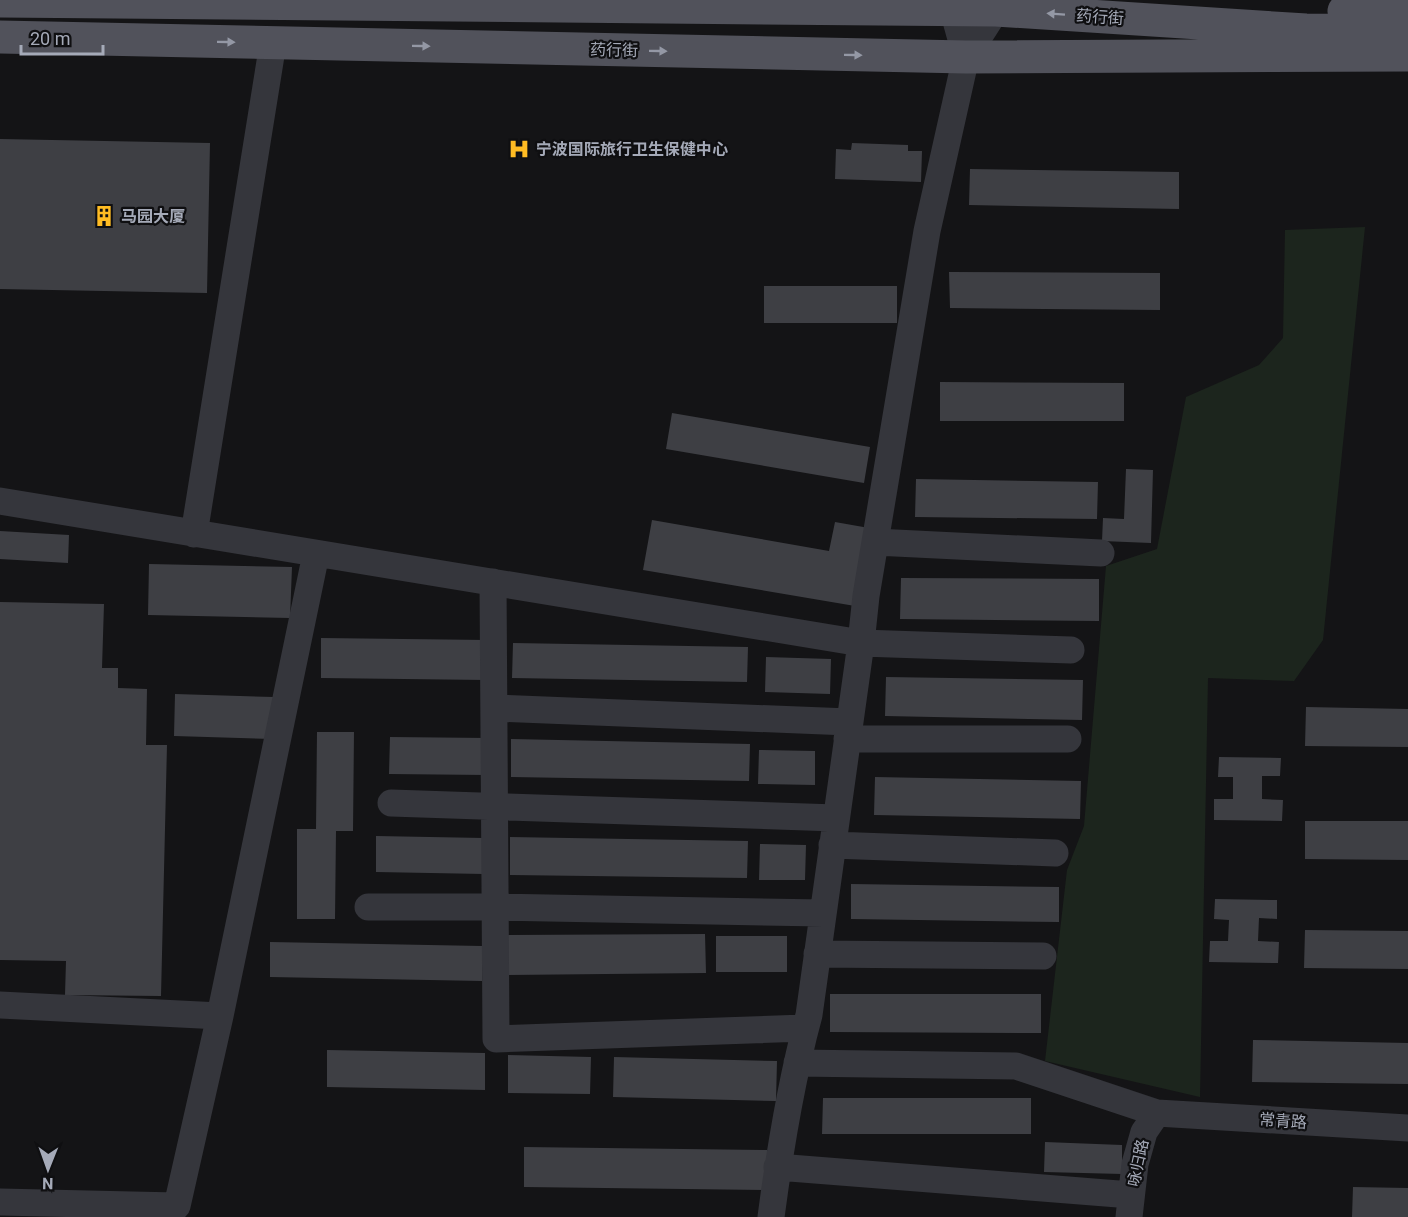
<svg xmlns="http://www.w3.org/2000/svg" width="1408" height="1217" font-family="Roboto,'Noto Sans SC',sans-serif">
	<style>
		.green { fill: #1c251d }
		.building { fill: #3e3f44 }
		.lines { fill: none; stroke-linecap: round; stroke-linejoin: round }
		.minor { stroke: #35363c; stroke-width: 27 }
		.major { stroke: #51525b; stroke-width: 33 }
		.oneway { fill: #9498a5 }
		.labels { text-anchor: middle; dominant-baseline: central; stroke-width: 4.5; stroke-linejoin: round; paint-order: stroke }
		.street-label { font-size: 16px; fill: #a5aab8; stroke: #0f0f11 }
		.poi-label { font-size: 16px; font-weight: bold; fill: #a5aab8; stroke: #0f0f11; text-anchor: start }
	</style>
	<rect width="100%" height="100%" fill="#141416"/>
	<!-- green -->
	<path class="green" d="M1365,227l-42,413 -29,41 -86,-3 -8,419 -155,-36 22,-191 17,-44 22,-260 51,-17 29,-152 73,-32 24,-27 2,-108z"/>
	<!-- building -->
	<path class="building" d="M0,139l210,4 -3,150 -207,-4z
		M852,143l56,2v6h14l-1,31 -86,-3 1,-30 15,1z
		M970,169l209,3v37l-210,-4z
		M949,272l211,1v37l-210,-2z
		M764,286h133v37h-133z
		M940,382l184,1v38h-184z
		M672,413l198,34 -6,36 -198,-34z
		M1126,469l27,1 -2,73 -49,-2 1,-23 21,1z
		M916,479l182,3 -1,37 -182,-2z
		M652,520l177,31 6,-29 34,6 -14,78 -212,-36z
		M0,531l69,4 -1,28 -68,-4z
		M149,564l143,3 -2,51 -142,-3z
		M901,578l198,1v42l-199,-2z
		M0,602l104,2 -2,64h16v20l29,1 -1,56h21l-6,251 -96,-1 1,-34 -66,-1z
		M321,638l166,2 -1,40 -165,-2z
		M513,643l235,4 -1,35 -235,-4z
		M766,657l65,2 -1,35 -65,-2z
		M886,677l197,3 -1,40 -197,-4z
		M175,694l99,3 -1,42 -99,-3z
		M1306,707l102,2v38l-103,-1z
		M317,732h37l-1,99h-17l-1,88h-38v-90h19z
		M390,737l98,1 -1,37 -98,-1z
		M511,739l239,5 -1,37 -238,-4z
		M759,750l56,1v34l-57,-1z
		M1219,757l62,1 -1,18h-18v23l21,1 -1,21 -68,-1v-21h19v-22h-15z
		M875,777l206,4 -1,38 -206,-4z
		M1305,821h103v39l-103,-1z
		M376,836l108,2v36l-108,-2z
		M510,837l238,4 -1,37 -237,-3z
		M760,844l46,1 -1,35h-46z
		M851,884l208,3v35l-208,-3z
		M1215,899l62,1v19l-18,-1 -1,23 21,1 -1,21 -69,-1 1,-21h18l1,-21 -15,-1z
		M1305,930l103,1v38l-104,-1z
		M705,934l1,39 -198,2 -1,-40z
		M716,936h71v36h-71z
		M270,942l212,4v35l-212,-4z
		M830,994h211v39l-211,-1z
		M1253,1040l155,3v41l-156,-2z
		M327,1050l158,3v37l-158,-3z
		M508,1055l83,2 -1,37 -82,-1z
		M614,1057l163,4 -1,40 -163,-4z
		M823,1098h208v36h-209z
		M1045,1142l77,3v29l-78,-2z
		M524,1147l243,3v40l-243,-3z
		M1353,1187l55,1v29h-56z"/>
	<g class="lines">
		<!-- minor -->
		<path class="minor" d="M955,0l-2,10 13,47 30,-47 1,-10
			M0,501l861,142 210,7
			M194,534l79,-491
			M875,542l226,11
			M493,582l3,457 309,-11
			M494,708l355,14
			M847,739h221
			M391,803l445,15
			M832,845l223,8
			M368,907h127l328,6
			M817,954l226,2
			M0,1005l220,11 96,-462
			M797,1063l219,3 141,47 251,15
			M777,1167l354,28
			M0,1202l177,4 43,-190
			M771,1217c9,-68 20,-136 38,-202l52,-372 5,-47 61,-365 39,-174
			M1129,1217l6,-53 9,-32 13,-19"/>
		<!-- major -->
		<path class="major" d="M0,1l996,9 310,20 102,1
			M1344,11l64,-5
			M0,37l966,20 442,-2"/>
	</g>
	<!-- one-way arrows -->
	<defs><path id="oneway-solid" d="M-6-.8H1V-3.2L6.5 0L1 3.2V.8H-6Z" transform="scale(1.5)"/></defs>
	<g class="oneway">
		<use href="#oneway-solid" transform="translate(1056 14) rotate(-176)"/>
		<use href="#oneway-solid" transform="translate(226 42) rotate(1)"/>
		<use href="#oneway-solid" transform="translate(421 46) rotate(1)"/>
		<use href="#oneway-solid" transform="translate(658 51) rotate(1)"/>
		<use href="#oneway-solid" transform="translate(853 55) rotate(1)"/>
	</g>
	<!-- icons -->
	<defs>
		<symbol id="hospital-bare" viewBox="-9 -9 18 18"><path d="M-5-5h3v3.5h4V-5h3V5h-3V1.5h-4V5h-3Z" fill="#ffbc23" stroke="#0f0f11" stroke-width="2.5" paint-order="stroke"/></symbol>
		<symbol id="building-bare" viewBox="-9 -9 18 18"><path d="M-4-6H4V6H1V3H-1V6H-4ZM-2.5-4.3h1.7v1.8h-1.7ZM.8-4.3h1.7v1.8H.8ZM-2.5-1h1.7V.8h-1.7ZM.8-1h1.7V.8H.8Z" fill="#ffbc23" stroke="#0f0f11" stroke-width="2.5" paint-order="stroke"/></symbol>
	</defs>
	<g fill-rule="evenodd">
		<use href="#hospital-bare" x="504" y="134" width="30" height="30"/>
		<use href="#building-bare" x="89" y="201" width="30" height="30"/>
	</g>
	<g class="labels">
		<!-- street labels -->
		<g class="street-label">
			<text transform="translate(1100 17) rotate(4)">药行街</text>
			<text transform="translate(614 50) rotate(1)">药行街</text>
			<text transform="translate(1283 1121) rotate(4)">常青路</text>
			<text transform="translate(1138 1163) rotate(-78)">咏归路</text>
		</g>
		<!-- poi labels -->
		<g class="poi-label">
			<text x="536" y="149">宁波国际旅行卫生保健中心</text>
			<text x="121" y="216">马园大厦</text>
		</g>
	</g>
	<!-- north arrow -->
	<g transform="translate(48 1169) rotate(181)" stroke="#0f0f11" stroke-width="4.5" paint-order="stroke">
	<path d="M0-4.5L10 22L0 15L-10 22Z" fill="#a5aab8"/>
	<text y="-9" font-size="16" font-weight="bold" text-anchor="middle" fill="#a5aab8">N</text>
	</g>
	<!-- scale -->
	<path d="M21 45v9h82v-9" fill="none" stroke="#a5aab8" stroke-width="3"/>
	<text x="30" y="45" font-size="18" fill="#a5aab8" stroke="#0f0f11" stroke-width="4.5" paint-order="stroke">20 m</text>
</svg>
